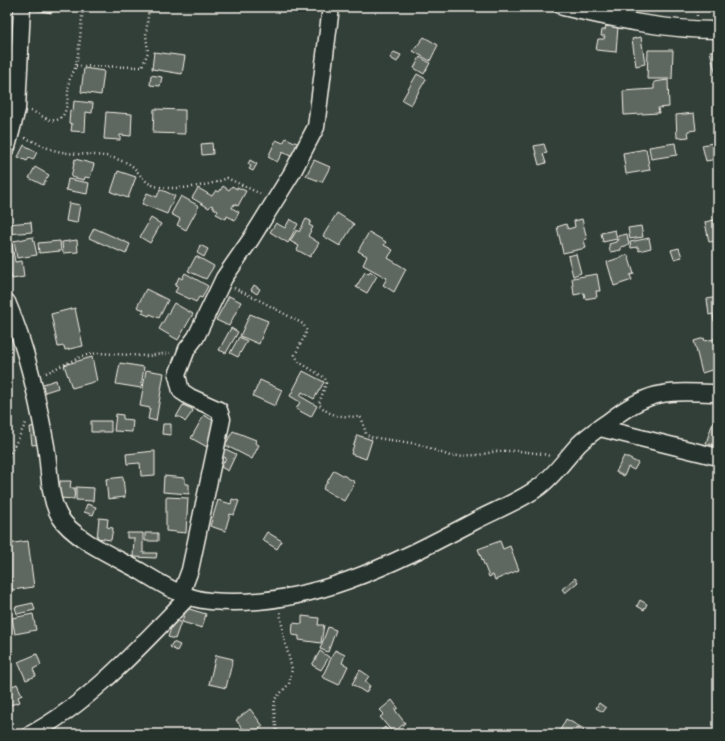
<svg xmlns="http://www.w3.org/2000/svg" width="725" height="741" font-family="'Comic Neue',sans-serif">
	<style>
		.building { fill: #5f6861; stroke: #f4f1e8 }
		.lines { fill: none; stroke-linecap: round; stroke-linejoin: round }
		.minor-casing { stroke: #f4f1e8; stroke-width: 19 }
		.path { stroke: #f4f1e8; stroke-width: 2.5; stroke-dasharray: 1 3; stroke-linecap: butt }
		.minor { stroke: #26332d; stroke-width: 16 }
	</style>
	<rect width="100%" height="100%" fill="#323e38"/>
	<filter id="ink" filterUnits="userSpaceOnUse"><feTurbulence type="fractalNoise" baseFrequency=".025" numOctaves="2"/><feDisplacementMap in="SourceGraphic" scale="8" xChannelSelector="R" yChannelSelector="G"/><feConvolveMatrix kernelMatrix="1 2 1 2 8 2 1 2 1" color-interpolation-filters="sRGB"/></filter>
	<g filter="url(#ink)">
		<!-- building -->
		<path class="building" d="M31,7h22l-1,6 -21,-4z
			M606,26l12,1 -2,25 -20,-2 2,-11h6l1,-3h-4l1,-6h3z
			M424,37l14,8 -8,16 -17,-10z
			M641,37l4,27 -9,2 -4,-27z
			M718,49v25l-2,1 -6,-24z
			M648,50h25l-1,29h-25z
			M154,52l31,4 -3,18 -30,-5z
			M394,52l7,3 -4,7 -7,-4z
			M420,57l10,6 -6,11 -10,-6z
			M84,68l20,3 -3,24 -20,-3z
			M417,74l9,5 -15,26 -9,-5z
			M151,75l11,2 -2,9 -10,-1z
			M668,80l1,27 -11,1 1,5 -35,2 -1,-24 31,-2v-7z
			M74,101l19,2 -1,10 -6,-1 -1,20 -14,-1 1,-7 -3,-1 1,-13 3,1z
			M154,109l31,1v24l-32,-1z
			M106,112l26,2 -1,22 -11,-1v5l-16,-1z
			M694,113l2,17 -8,1 1,6 -12,1 -1,-23z
			M286,138l13,6 -7,13 -9,-5 -6,10 -9,-5 8,-17 7,3z
			M718,142v22l-1,-5 -11,2 -4,-16z
			M212,143l1,11 -11,1 -1,-11z
			M675,143l2,12 -26,4 -2,-12z
			M544,144l3,9 -4,1 3,9 -7,2 -5,-19z
			M24,145l13,7 -4,8 -4,-2 -2,3 -9,-4z
			M646,149l4,21 -24,4 -3,-21z
			M75,159l19,5 -4,14 -5,-1 -1,3 -13,-3z
			M250,160l7,4 -4,7 -4,-2 2,-3 -3,-2z
			M314,160l16,7 -8,15 -16,-6z
			M35,167l14,8 -6,10 -14,-7z
			M118,171l18,6 -8,21 -17,-6z
			M68,179l21,4 -2,11 -21,-4z
			M223,186l6,4 3,-4 5,3v-2l9,4 -8,15 -4,-2 -2,4 7,4 -4,8 -8,-4 -1,3 -10,-5 2,-3 -6,-4 1,-1 -2,-1 -2,3 -17,-10 6,-10 14,8 4,-6 3,2z
			M160,189l15,7 -8,18 -25,-10 5,-11 10,4z
			M181,196l18,10 -13,24 -9,-5 3,-6 -9,-5z
			M69,203l11,2 -3,18 -11,-2z
			M337,213l17,11 -14,22 -17,-10z
			M151,218l10,6 -11,19 -10,-6z
			M290,219l8,5 -10,19 -18,-11 6,-9 9,5z
			M306,219l5,2 -2,4 4,2 -5,9 11,7 -9,14 -13,-7 2,-4 -9,-5 7,-11 2,2z
			M582,219l5,20 -3,1 2,8 -23,5 -6,-26 9,-3 2,5 7,-2 -1,-6z
			M718,219v22l-9,1 -4,-20z
			M31,222l1,10 -25,2v-10z
			M641,226l2,11 -13,2 -2,-11z
			M94,228l36,16 -4,10 -37,-16z
			M615,230l2,9 -14,3 -2,-9z
			M369,232l17,10 -2,3 9,5 -5,8 18,11 -12,23 -11,-7 4,-7 -24,-13 4,-9 -9,-5z
			M627,234l2,11 -8,2v3l-11,2 -1,-8 7,-2v-1l3,-1 -1,-4z
			M33,237l4,18 -20,3 -3,-17z
			M649,238l2,10 -12,3 -1,-4 -7,1 -1,-6z
			M77,240l1,12 -15,1 -1,-11z
			M60,241l1,10 -22,2 -1,-10z
			M12,244l3,18 7,-1 2,16 -12,2 -2,-8h-3v-26z
			M200,245l8,4 -4,8 -7,-4z
			M679,248l3,9 -8,2 -3,-9z
			M576,254l5,19 -8,3 -5,-20z
			M628,255l6,19 -4,1 2,5 -18,6 -7,-24z
			M196,256l18,10 -8,13 -18,-8z
			M370,271l7,5 -10,17 -11,-6 9,-15 4,2z
			M185,273l23,13 -6,12 -3,-1 -3,5 -21,-10 3,-5 -3,-1 4,-9 3,2z
			M597,274l3,17h-4l1,6 -12,2 -1,-6 -10,2 -2,-17z
			M254,285l6,4 -3,5 -6,-4z
			M146,289l22,11 -9,18 -9,-4 -1,2 -7,-3 2,-3 -7,-3z
			M229,296l12,6 -12,24 -13,-6z
			M718,297v23l-4,1 -1,-7 -4,1 -2,-16z
			M174,303l19,11 -15,26 -19,-11z
			M75,308l8,38 -18,4 -1,-4 -6,1 -7,-33z
			M250,314l18,7 -9,23 -19,-8z
			M231,328l7,4 -12,21 -7,-3z
			M239,337l8,4 -9,16 -8,-4z
			M704,338l1,3 13,-3v30l-16,5 -8,-32z
			M92,357l5,24 -25,7 -8,-23z
			M120,363l24,4 -3,21 -25,-4z
			M146,370l18,3 -8,48 -8,-2 2,-11 -10,-2z
			M303,371l21,11 -10,17 -12,-7 -2,4 17,10 -6,11 -15,-8 4,-7 -10,-6z
			M56,380l2,8 -16,5 -2,-8z
			M260,380l22,10 -7,16 -22,-10z
			M183,405l9,4 1,2 -8,11 -5,-5h-4z
			M116,414l7,1v4l10,1 -1,12 -18,-1z
			M204,415l15,9 -12,23 -16,-9z
			M91,421h20v11h-20z
			M713,422l5,1v24l-12,-4z
			M163,424h8v11l-9,-1z
			M39,426l2,18 -9,1 -2,-18z
			M233,431l23,9 -1,3 4,2 -7,14 -27,-14z
			M357,435l15,5 -6,19 -15,-5z
			M221,447l15,7 -8,17 -7,-4 5,-9 -8,-4z
			M155,451v24l-14,1 -1,-13 -13,1 -1,-10z
			M624,456l14,7 -4,7 -6,-3 -4,9 -8,-4z
			M334,470l21,12 -11,19 -21,-12z
			M164,476l21,2v6h4v10l-26,-2z
			M123,477l2,20 -17,2 -2,-20z
			M60,481h11l-1,7h5l-1,11 -15,-1z
			M76,487l18,1 -1,13 -17,-1z
			M166,497l22,1 -2,35 -20,-2z
			M232,499l7,2 -5,14 -4,-1 -5,17 -15,-5 8,-26 13,4z
			M87,504l9,3 -3,8 -9,-3z
			M99,518l9,1 -1,8 6,1 -2,12 -14,-2z
			M267,532l15,9 -5,8 -15,-9z
			M127,533h16v20h14l-1,5 -23,-1 1,-19h-7z
			M145,533h13v8h-13z
			M28,541l6,46 -22,3 -2,-15h-3v-31z
			M500,541l3,8 7,-3 9,24 -24,10 -2,-5 -4,2 -11,-28z
			M575,578l3,4 -13,11 -3,-4z
			M640,600l7,4 -3,6 -7,-4z
			M33,603l2,7 -18,4 -2,-7z
			M186,608l20,6 -4,14 -20,-6z
			M33,614l3,16 -21,4 -3,-16z
			M302,616l17,2 -1,7h6l-3,18 -22,-3v-4l-7,-1 1,-12 9,1z
			M174,619l7,3 -6,17 -7,-2z
			M328,627l8,3 -8,22 -8,-3z
			M173,642l7,3 -3,6 -7,-4z
			M335,650l10,5 -3,8 6,3 -9,19 -17,-8z
			M320,651l9,6 -8,13 -9,-5z
			M37,654l4,11 -8,4 3,7 -10,4 -8,-18z
			M216,655l17,4 -7,29 -17,-4z
			M360,670l9,6 -4,6 5,4 -4,7 -14,-9z
			M11,684l1,2 5,-2 5,11 -4,2 2,5 -13,4v-20z
			M392,700l6,8 -3,2 10,13 -12,10 -13,-16 4,-3 -4,-4z
			M599,703l7,5 -3,4 -7,-4z
			M250,709l13,17 -11,8h-5l-11,-14z
			M566,719l18,10 -2,5h-24z
			M385,727l5,7h-13z"/>
		<g class="lines">
			<defs>
				<path id="minor" d="M563,7c51,12 102,23 155,23
					M7,147l10,-38 5,-102
					M7,302c20,46 30,95 39,144 4,23 2,51 14,71 13,22 57,41 80,54 22,13 44,28 70,30 95,9 184,-37 265,-80 21,-11 45,-20 64,-34 15,-11 27,-29 40,-43 9,-9 20,-16 30,-23 43,-33 58,-29 109,-28
					M600,428l118,29
					M181,594l9,-24 32,-151 -3,-9 -29,-13 -9,-6 -4,-16 10,-26 9,-12 28,-59 27,-39 41,-66 24,-46 15,-120
					M31,734c61,-33 109,-88 157,-137"/>
			</defs>
			<!-- minor casing -->
			<use href="#minor" class="minor-casing"/>
			<!-- path -->
			<path class="path" d="M697,16v-9
				M76,66l66,1 6,-15 -2,-17 3,-28
				M31,111c8,2 17,11 25,9 14,-3 11,-28 13,-38 1,-6 6,-11 7,-17 4,-19 5,-39 7,-58
				M25,138c12,4 23,12 37,14 14,3 28,2 42,4 6,0 12,3 18,5 13,3 15,13 25,21 15,12 64,4 80,-4l36,17
				M234,288l27,13 42,23 4,7 -12,24 4,7 26,16 1,5 -7,21c11,14 25,12 41,13l2,2 4,15 4,3 48,7 32,12 29,-1 18,-4h23l23,3 7,2
				M46,373l36,-17 15,-3 50,3 23,-3
				M7,460l19,-37
				M277,734l-3,-25 1,-10 14,-15 3,-15 -8,-31 -4,-26"/>
			<!-- minor -->
			<use href="#minor" class="minor"/>
		</g>
	</g>
	<!-- margin -->
	<rect width="725" height="741" fill="none" stroke="#26332d" stroke-width="24"/>
	<rect x="12" y="12" width="701" height="717" fill="none" stroke="#f4f1e8" stroke-width="1.5" filter="url(#ink)"/>
</svg>
